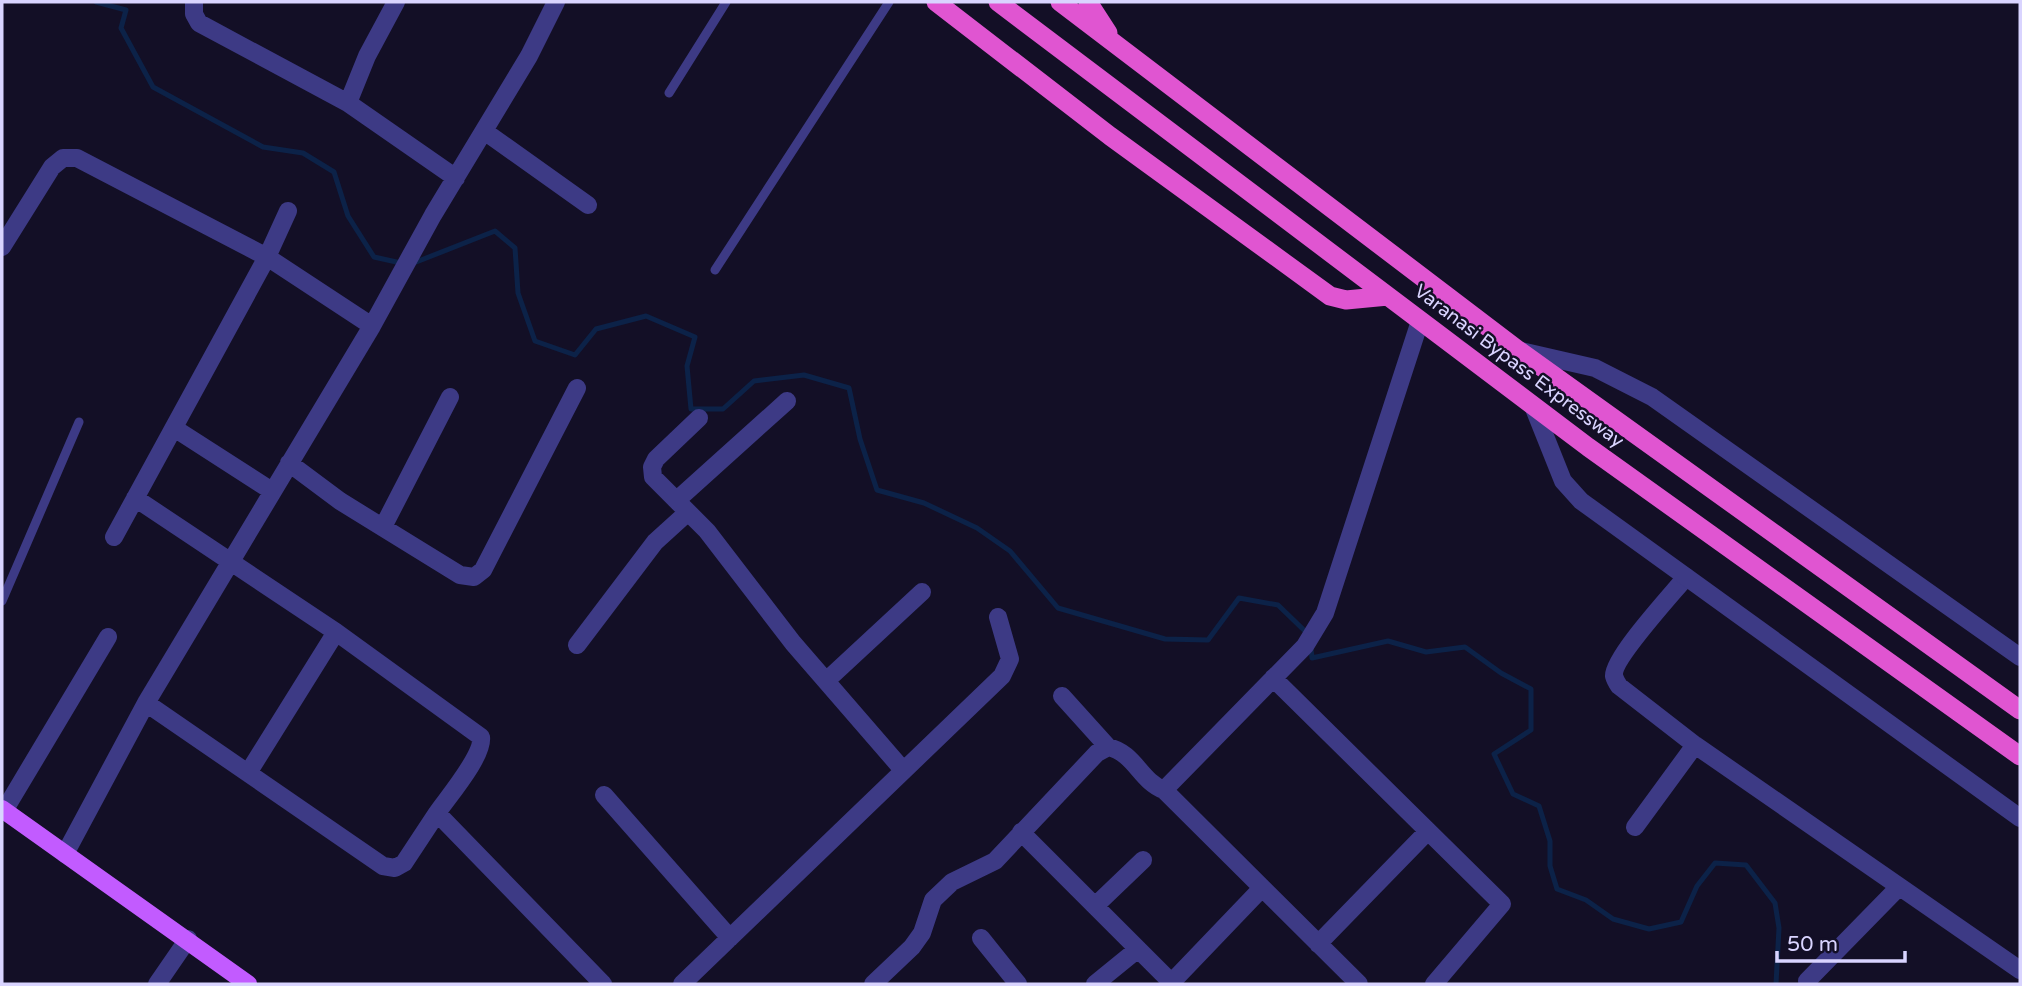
<svg xmlns="http://www.w3.org/2000/svg" width="2022" height="986" font-family="'Varela Round',sans-serif">
	<style>
		.lines { fill: none; stroke-linecap: round; stroke-linejoin: round }
		.stream { stroke: #0c2248; stroke-width: 5 }
		.service { stroke: #3d3a85; stroke-width: 9 }
		.minor { stroke: #3d3a85; stroke-width: 18 }
		.tertiary { stroke: #3d3a85; stroke-width: 18 }
		.primary { stroke: #c25bff; stroke-width: 18 }
		.trunk { stroke: #e055d1; stroke-width: 19 }
		.labels { text-anchor: middle; dominant-baseline: central; stroke-width: 5; stroke-linejoin: round; paint-order: stroke }
		.street-label { font-size: 19px; fill: #d9d4ff; stroke: #130f26 }
	</style>
	<rect width="100%" height="100%" fill="#130f26"/>
	<g class="lines">
		<!-- stream -->
		<path class="stream" d="M96,2l30,8 -5,18 32,59 110,60 40,6 31,19 14,44 26,41 27,6
			M411,264l84,-33 20,17 3,45 17,48 40,14 21,-26 50,-13 49,21 -8,29 4,43h32l31,-28 50,-6 45,13 11,51 17,51 47,13 53,25 33,23 48,57 107,31 43,1 31,-42 39,7 31,30
			M1311,648l1,10 76,-17 38,11 39,-5 36,26 30,16v41l-37,24 19,40 26,12 11,35v25l7,23 29,11 27,19 36,10 32,-7 16,-36 18,-23 31,2 29,38 4,25 -3,56"/>
		<!-- service -->
		<path class="service" d="M669,93l57,-91
			M715,270l174,-268
			M2,601l77,-179"/>
		<!-- minor -->
		<path class="minor" d="M194,2v12l5,9 149,80 108,75
			M348,103l19,-47 29,-54
			M484,131l104,74
			M2,247l50,-80 11,-9h14l190,99 105,69
			M699,418l-43,41 -4,8 1,10 54,54 86,112 110,127
			M174,428l98,63
			M289,463l51,38 120,74 14,2 9,-7 94,-182
			M135,498l201,134 145,105c3,18 -33,60 -44,76
			M677,500l110,-99
			M383,527l67,-130
			M114,537l153,-280 21,-46
			M1686,577c-13,16 -74,82 -72,99 1,4 3,7 5,10l76,59
			M577,645l78,-103 33,-30
			M1273,678l229,226 -68,80
			M826,681l96,-89
			M1062,696l46,51
			M146,703l237,163 12,2 9,-5 33,-50 166,171
			M248,773l88,-141
			M1164,790l195,194
			M604,795l126,143
			M4,811l104,-174
			M1635,827l60,-82 325,225
			M1021,832l152,152
			M65,854l81,-151 226,-377 61,-111 96,-159 27,-54
			M1095,906l48,-46
			M981,938l37,46
			M1318,944l110,-113
			M1807,981l92,-94
			M1172,982l90,-94
			M157,984l31,-45
			M682,984l320,-308 8,-17 -12,-42
			M873,984l39,-37 10,-14 11,-33 19,-18 43,-21 102,-108 11,-6c27,6 32,34 56,43l141,-144 20,-33 95,-292
			M1095,984l43,-35"/>
		<!-- tertiary -->
		<path class="tertiary" d="M1521,351l74,17 57,29 368,260
			M1533,406l30,75 18,20 439,317"/>
		<!-- primary -->
		<path class="primary" d="M2,809l246,175"/>
		<!-- trunk -->
		<path class="trunk" d="M936,2l174,134 220,160 16,4 42,-4
			M998,2l590,445 432,309
			M1060,2l458,348 502,360
			M1088,2l20,31"/>
	</g>
	<g class="labels">
		<!-- street labels -->
		<g class="street-label">
			<text transform="translate(1519 366) rotate(37)">Varanasi Bypass Expressway</text>
		</g>
	</g>
	<!-- border -->
	<rect width="2022" height="986" fill="none" stroke="#d9d4ff" stroke-width="7"/>
	<!-- scale -->
	<path d="M1777 951v10h128v-10" fill="none" stroke="#d9d4ff" stroke-width="3.5"/>
	<text x="1787" y="951" font-size="21" fill="#d9d4ff" stroke="#130f26" stroke-width="5" paint-order="stroke">50 m</text>
</svg>
